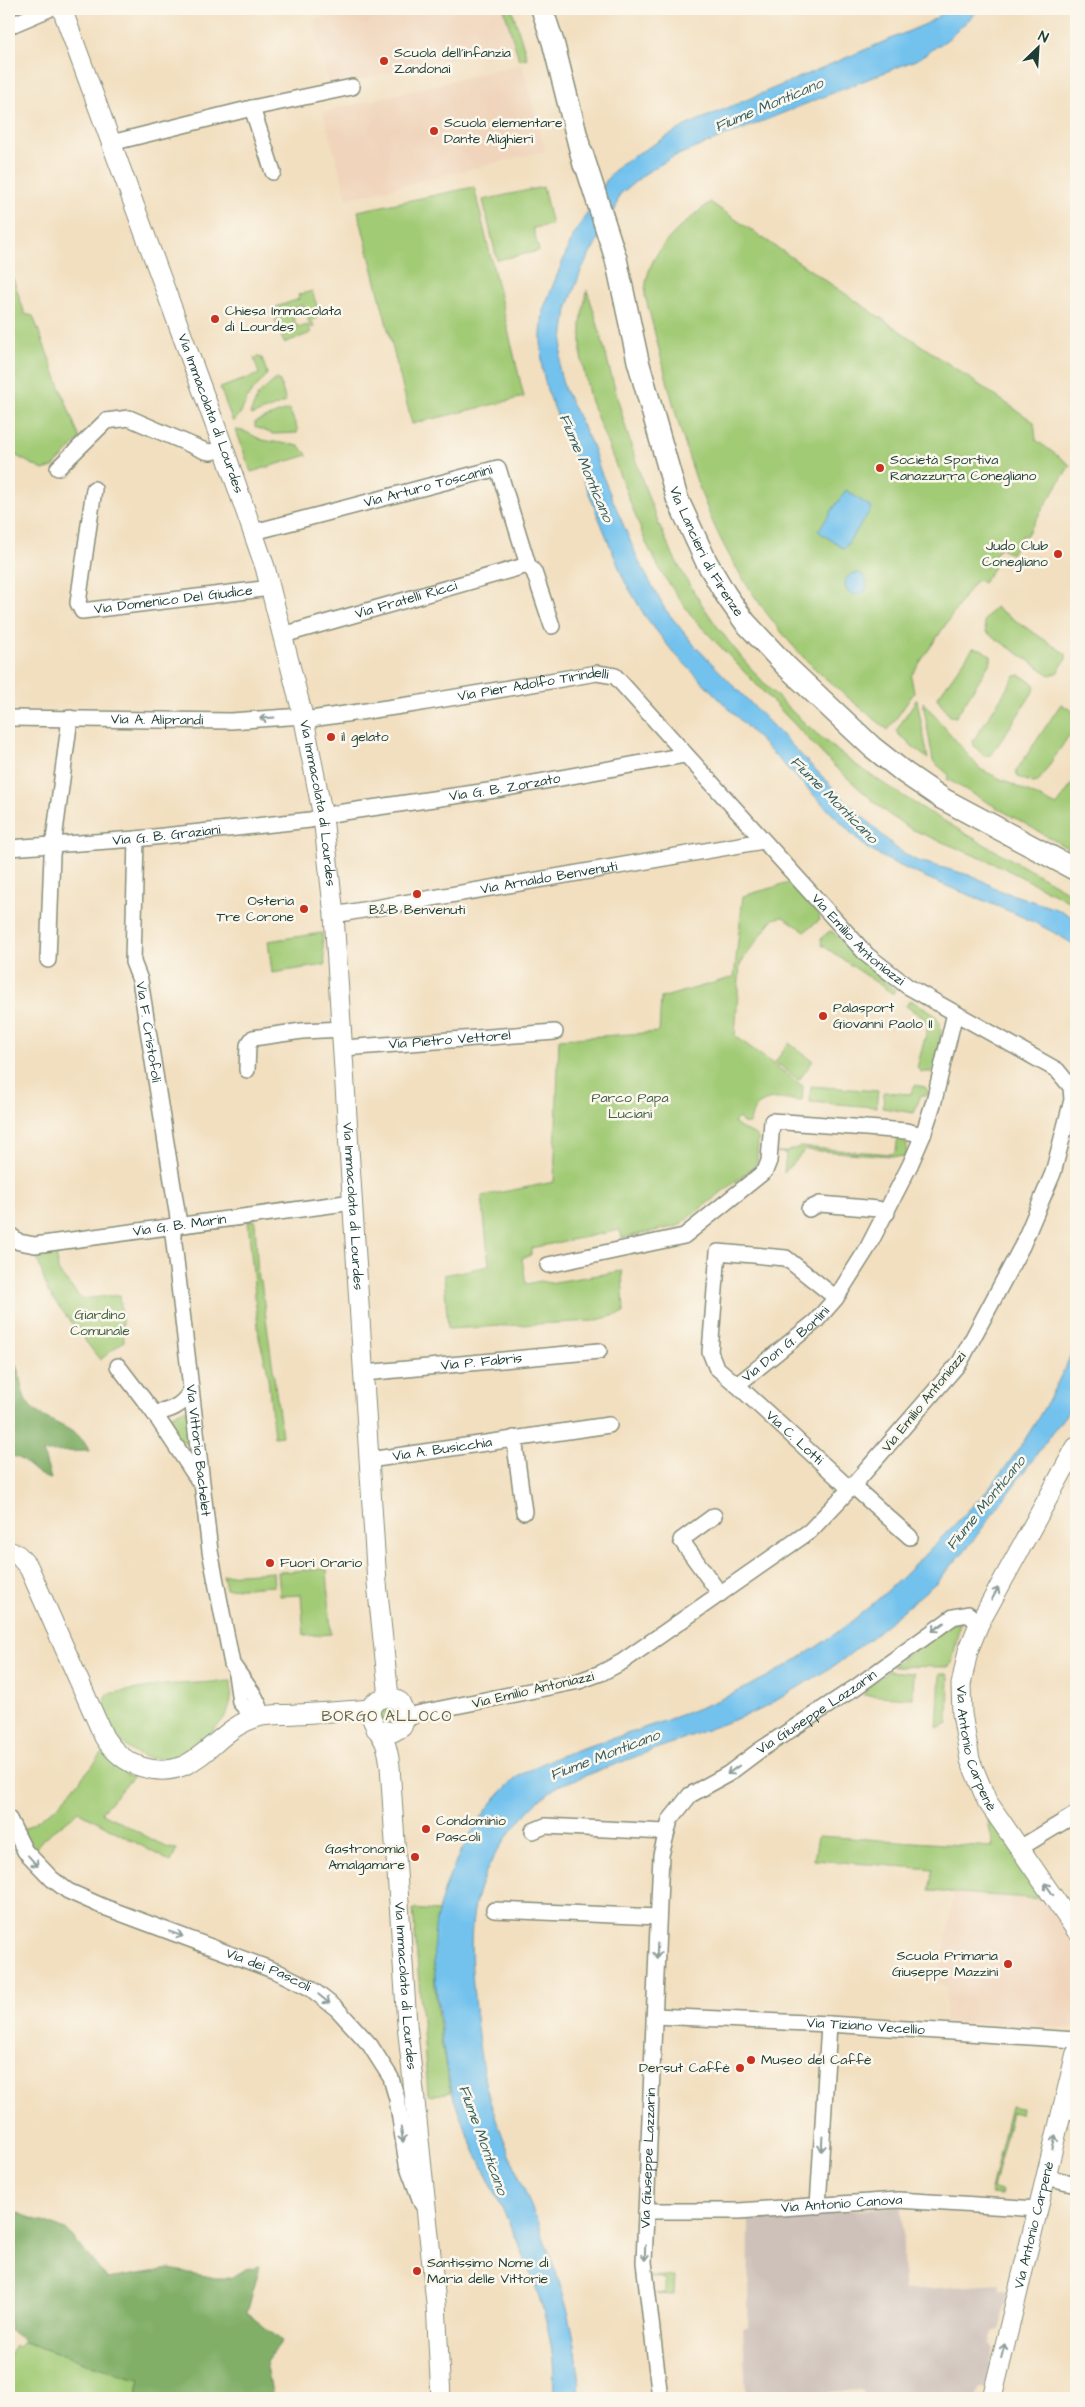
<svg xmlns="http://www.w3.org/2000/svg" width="1085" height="2407" font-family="'Architects Daughter',sans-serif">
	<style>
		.built { fill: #f0d5bc }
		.industrial { fill: #cec1b9 }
		.green { fill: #a2cb76; stroke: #608455 }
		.forest { fill: #81af67; stroke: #50764e }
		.water { fill: #73c2ee; stroke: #498091 }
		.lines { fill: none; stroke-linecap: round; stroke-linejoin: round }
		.minor-casing { stroke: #888e7a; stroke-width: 18 }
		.tertiary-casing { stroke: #888e7a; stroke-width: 21 }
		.secondary-casing { stroke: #888e7a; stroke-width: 24 }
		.minor { stroke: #fff; stroke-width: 15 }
		.tertiary { stroke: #fff; stroke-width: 19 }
		.secondary { stroke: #fff; stroke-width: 21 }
		.oneway { stroke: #8f9e9a }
		.poi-dot { fill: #c8321e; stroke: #fbf7ec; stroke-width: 2 }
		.labels { text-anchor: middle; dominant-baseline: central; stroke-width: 5; stroke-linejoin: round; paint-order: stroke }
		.poi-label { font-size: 14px; fill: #1f3d34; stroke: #fbf7ec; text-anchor: start }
		.street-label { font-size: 14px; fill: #1f3d34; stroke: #fbf7ec }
		.park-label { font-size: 14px; fill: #406044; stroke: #fbf7ec }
		.water-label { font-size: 15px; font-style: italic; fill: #345e62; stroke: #fbf7ec }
		.neighbourhood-label { font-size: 15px; letter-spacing: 1px; fill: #636148; stroke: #fbf7ec }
	</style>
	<rect width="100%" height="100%" fill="#fbf7ec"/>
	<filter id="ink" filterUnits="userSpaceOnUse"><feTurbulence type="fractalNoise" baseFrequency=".02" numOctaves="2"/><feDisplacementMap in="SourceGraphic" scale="10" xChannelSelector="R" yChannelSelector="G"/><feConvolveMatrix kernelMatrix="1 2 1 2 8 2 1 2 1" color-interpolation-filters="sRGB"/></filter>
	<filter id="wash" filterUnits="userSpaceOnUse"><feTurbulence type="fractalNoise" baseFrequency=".0096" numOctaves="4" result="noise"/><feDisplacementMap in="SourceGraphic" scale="20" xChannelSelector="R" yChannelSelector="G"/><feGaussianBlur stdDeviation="1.12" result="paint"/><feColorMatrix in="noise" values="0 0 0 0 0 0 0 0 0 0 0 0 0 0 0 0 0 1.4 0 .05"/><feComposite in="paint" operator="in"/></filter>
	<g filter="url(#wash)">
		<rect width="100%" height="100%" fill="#f2dfc0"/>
		<!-- built -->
		<path class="built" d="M361,9h143l10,35 -180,42 -6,-3 -14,-63z
			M522,64l23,87 -198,48 -24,-87z
			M954,1892l91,7 27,41 4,13v67l-3,8 -128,-6 2,-36 -10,-1v-9l8,-29z"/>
		<!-- industrial -->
		<path class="industrial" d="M902,2204l2,86 96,-6v6l8,2 -9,38 -6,2 -3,12 4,4 -9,40 -6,2 -2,8h-113l-1,-8h-3l-114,8 -3,-70h5l1,-111 124,-8 2,1z"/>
		<!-- green -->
		<path class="green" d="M504,9h8l15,49 -8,2z
			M474,187l50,210 -112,27 -54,-213z
			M543,187l9,38 -19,3 6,23 -42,9 -14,-60z
			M710,202l324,220 2,18 34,25 -44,71 -3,-1 -12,19 -11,-7 -6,10 5,3 -16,23 -5,-3 -5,4 -62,92 3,17 -26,37c-29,-24 -60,-47 -86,-74 -40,-44 -76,-97 -97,-153 -26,-66 -41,-138 -60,-207 0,-45 34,-68 65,-94z
			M9,266l16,48 8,2 47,123 -27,28 -10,3 -34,-18z
			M587,290l8,25c21,75 38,152 70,223 42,94 129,188 216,244 63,41 130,77 195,114v9l-76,-39 -89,-37 -23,-15 -54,-48 -141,-148 -30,-43 -17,-32 -56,-144 -9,-42v-35z
			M312,291l6,18 -4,2 3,7 -5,2 2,7 -3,1 -8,-23 -25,9 -2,-7 23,-8 -1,-4z
			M292,314l4,11 5,2 7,-2 3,8 -27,10 -9,-23z
			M258,357l4,1 5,15 -1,3 -17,19 -9,19 -7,8 -13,-34 39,-14 -5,-16z
			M276,379l4,2 6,21 -33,13 -3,-1 8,-19z
			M289,409l9,21 -1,3 -24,1 -18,-7v-5z
			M236,430l8,1 18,9 37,6 9,9 -57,17z
			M995,607l71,47v5l-9,14 -7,2 -64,-43 -2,-11z
			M973,648l8,1 10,7v5l-35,56 -6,-1 -13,-18z
			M1020,675l14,9 1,5 -43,65 -7,3 -11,-11 -1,-5 42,-65z
			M916,700h1l11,59 -28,-23 -4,-5z
			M923,702l57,67 77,37 19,-28v75l-129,-74 2,-4 -16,-14z
			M1061,704l15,9v12l-38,57 -5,1 -15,-6 -2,-6z
			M789,883l30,32 1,5 -15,11 -22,-14 -10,2 -33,45 -5,72 68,50 -1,15c-15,-1 -37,-7 -47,8 -4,5 -3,10 -6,15l-6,-1 -4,-5 -5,4c8,11 17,7 24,16l-1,23 -3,6 -76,59 -56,12 -2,-8 -89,18v7l-9,3 4,26 15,-3 8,2 73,-12 2,42 -31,8 -145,8 -4,-54 45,-9 -7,-70 72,-14 5,-143 100,-7 2,-34 73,-21 9,-81z
			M830,931l3,1 43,43 19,15 -2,4 -71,-49 -1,-7z
			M322,933l3,32 -53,8 -4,-32z
			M910,1000c27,14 36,17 28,50 -1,7 -2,16 -7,22h-10l-4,-4 11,-42 -6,-9 -16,-11z
			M789,1043l24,18 -14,19 -24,-18z
			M915,1085l10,2 4,5 -2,3h-6l-7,18 -31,-5 1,-16 26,2z
			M811,1086l67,5 -2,16 -66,-5z
			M898,1137l9,7 -1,13 -101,-7 -21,23 2,-19 -10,-2h11l12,-5 93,7 4,-4z
			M255,1220l3,60 3,1 21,155 -8,1 -7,-69 -8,-30 -11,-117z
			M56,1248l2,23 23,28 39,-4 4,46 -24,19 -52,-68 -13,-41z
			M184,1409h2l4,29 -3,4 -6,-1 -15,-23z
			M327,1569l4,65 -27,2 -3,-41 -21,1 -2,-24z
			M273,1572l1,14 -48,3 -3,-14z
			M952,1622h8l-8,41 -4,4 -56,-1z
			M888,1671l26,2 -1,25 -50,-3 5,-8z
			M940,1674h7l2,3 -1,46 -11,5z
			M231,1681c2,25 -2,33 -19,51 -29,31 -76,41 -99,-3 -3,-4 -9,-11 -10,-17 0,-5 3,-13 4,-18l56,-9z
			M384,1703l17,10 -12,16 -14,-17z
			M103,1753l19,19 11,5 -32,35 67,36 9,1 -6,13 -93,-51c-13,15 -37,23 -44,41l-15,-25 7,1 31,-21z
			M986,1809l59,90 -116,-8 4,-22 -119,-9 4,-24 175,11z
			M413,1909l25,2c-10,49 1,132 13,181l-21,4 -2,-2z
			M1011,2106l11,2 -1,6 -9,-2 -19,77 9,2 -1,4 -11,-1z
			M650,2276l25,1 -1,18 -18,-1 9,-1v-14z
			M23,2342l103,34 14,3 -3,19h-128v-43l6,-9 2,2z"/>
		<!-- forest -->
		<path class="forest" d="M9,1349c3,7 7,14 9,22 5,16 3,30 19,41 17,13 44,17 52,39l-46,1 8,27c-18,-3 -27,-24 -42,-23z
			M9,2207l14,8 45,16 39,48 63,-10 45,9h15l15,-9 15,-3 -13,47 35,28 -16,21 7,36h-52l-11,-2 -2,2h-72l4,-19 -14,-3 -99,-33 -18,-13z"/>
		<!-- water -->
		<path class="water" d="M950,9h30l-32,30 -30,20 -245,98 -27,16 -27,22 -3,13 -34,60 -15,41 -8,60 5,19 28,57 8,25 40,94 25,45 29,36 155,159 47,44 19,12 61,17 23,13 63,21 14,9v26c-65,-43 -144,-58 -211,-99l-192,-195 -28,-36 -21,-36 -77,-190 -5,-22 -1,-33 2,-25 30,-74 35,-58 12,-14 67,-39 239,-101z
			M846,490l26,18 -28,41 -26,-18z
			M845 584a11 11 0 1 1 22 0a11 11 0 1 1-22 0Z
			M1076,1343l-1,59 -103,140 -33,38 -66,56 -36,28 -75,45 -204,77c-23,16 -31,25 -48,47 -46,60 -41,105 -35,176 4,35 7,71 19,104 29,82 91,199 84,285h-25c9,-90 -54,-189 -88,-270 -18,-40 -22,-80 -27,-123 -3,-28 -7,-56 -2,-84 8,-46 47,-123 88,-148 32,-19 70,-28 105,-40 62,-21 110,-38 167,-73 53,-32 97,-72 140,-117 16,-16 33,-33 49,-50 37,-43 69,-98 91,-150z"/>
	</g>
	<g filter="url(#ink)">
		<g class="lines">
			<defs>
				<g id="minor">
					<path d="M9,26l40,-17"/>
					<path d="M252,108l21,64"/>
					<path d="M111,143l141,-35 100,-21"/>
					<path d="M58,468l48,-47 23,-3 76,33 6,1 13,-3"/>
					<path id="s1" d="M94,489l-16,114 4,8 189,-23"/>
					<path id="s2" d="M254,532l244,-64 30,97 6,7 18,54"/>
					<path id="s3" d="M283,635l245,-70"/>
					<path id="s4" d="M9,718l222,3 72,-5"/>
					<path id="s5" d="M304,720l111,-16 182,-31 18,3 252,279 40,31 150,84 14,17 1,13 -19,73 -31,73 -62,116 -110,127 -40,42 -188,131 -21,11 -22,8 -163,33 -11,7"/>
					<path id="s6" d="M136,839l-3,123 7,18 39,244"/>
					<path id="s7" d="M9,848l127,-9 174,-19 27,-7 165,-24 183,-34"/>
					<path id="s8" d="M334,915l429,-74"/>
					<path d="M48,960l4,-105 18,-137"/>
					<path id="s9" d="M344,1048l211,-16"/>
					<path d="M247,1070l1,-25 5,-7 49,-7 41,-2"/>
					<path d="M809,1209l11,-5 58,5 9,4"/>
					<path id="s10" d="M172,1226l38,325 22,113 22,31 5,10 1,11"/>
					<path id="s11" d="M9,1234l10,8 16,3 318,-43"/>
					<path d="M548,1265l136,-29 81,-65 4,-10 3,-40 134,10 17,4"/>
					<path id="s12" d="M836,1298l-50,-40 -68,-6 -8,100 6,15 21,18 79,-64 20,-23 31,-49 43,-84 13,-30 11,-34 21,-88"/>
					<path d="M118,1366l36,47 45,68"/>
					<path id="s13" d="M364,1373l235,-22"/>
					<path id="s14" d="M737,1385l113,104"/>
					<path d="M154,1413c16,-2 28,-7 36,-21"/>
					<path d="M514,1438l10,74"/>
					<path id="s15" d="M369,1460l240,-35"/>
					<path d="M853,1486l57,51"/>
					<path d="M714,1516l-33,24 39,54"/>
					<path d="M236,1674l4,28 14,16"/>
					<path id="s16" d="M9,1819l16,32 27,28 16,12 36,16 174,65 32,16 27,21 33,36 21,33 6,21 10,65 15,40"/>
					<path d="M533,1831l12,-5 120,6"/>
					<path d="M1020,1848l56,-34"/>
					<path d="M494,1910l164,7"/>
					<path id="s17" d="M655,2016l174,8 247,16"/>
					<path d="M1062,2110l14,2"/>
					<path d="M1046,2177l30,7"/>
					<path d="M818,2206l11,-182"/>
					<path id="s18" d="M646,2211h93l159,-11 140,9"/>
					<path id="s19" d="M660,2398l-16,-136 17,-407 9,-35 20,-25 38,-21 32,-24 96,-63 97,-70 15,-3 11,10"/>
				</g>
				<g id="tertiary">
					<path id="s20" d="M62,9l162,440 41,118 39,153 19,97 11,98 43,668 12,114"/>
					<path id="s21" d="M1076,1447l-97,177 -11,27 -7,34 1,29 8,46 17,41 89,129"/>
					<path d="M9,1551l9,4 11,13 75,169c9,14 21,25 38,30 56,17 70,-38 116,-50 11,-3 25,-2 38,-3 25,-1 50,-3 75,-5"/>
					<path id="s22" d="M376,1729l17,3 9,-5 4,-11 -6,-14c-6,-4 -13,-6 -19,-3 -24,10 -1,31 4,44 3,7 4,15 5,23l17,258 29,279 5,95"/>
					<path id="s23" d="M992,2398l84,-345"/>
				</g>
				<g id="secondary">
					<path d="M542,9l11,33 31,123"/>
					<path id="s24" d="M582,153l34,106 22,102 39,137 29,63 20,34 19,27 41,44 86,81 33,26 38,26 133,71"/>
				</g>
			</defs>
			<!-- minor casing -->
			<use href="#minor" class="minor-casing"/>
			<!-- tertiary casing -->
			<use href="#tertiary" class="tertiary-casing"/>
			<!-- secondary casing -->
			<use href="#secondary" class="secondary-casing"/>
			<!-- minor -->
			<use href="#minor" class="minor"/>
			<!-- tertiary -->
			<use href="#tertiary" class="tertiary"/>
			<!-- secondary -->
			<use href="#secondary" class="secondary"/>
		</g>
		<!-- one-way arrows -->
		<defs><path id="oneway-shaft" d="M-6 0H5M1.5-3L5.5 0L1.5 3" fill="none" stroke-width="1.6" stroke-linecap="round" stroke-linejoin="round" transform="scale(1.25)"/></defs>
		<g class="oneway">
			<use href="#oneway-shaft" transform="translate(267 718) rotate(176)"/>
			<use href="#oneway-shaft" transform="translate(995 1594) rotate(-61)"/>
			<use href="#oneway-shaft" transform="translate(938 1627) rotate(144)"/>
			<use href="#oneway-shaft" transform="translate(733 1770) rotate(144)"/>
			<use href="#oneway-shaft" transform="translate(33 1861) rotate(48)"/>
			<use href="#oneway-shaft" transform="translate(1049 1889) rotate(-125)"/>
			<use href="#oneway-shaft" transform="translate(176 1934) rotate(20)"/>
			<use href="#oneway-shaft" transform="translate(657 1951) rotate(92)"/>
			<use href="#oneway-shaft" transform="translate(324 1999) rotate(39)"/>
			<use href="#oneway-shaft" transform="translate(402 2135) rotate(81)"/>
			<use href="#oneway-shaft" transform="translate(1054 2142) rotate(-77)"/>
			<use href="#oneway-shaft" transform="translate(822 2144) rotate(93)"/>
			<use href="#oneway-shaft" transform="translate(645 2253) rotate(91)"/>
			<use href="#oneway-shaft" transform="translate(1003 2351) rotate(-76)"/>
		</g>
	</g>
	<!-- markers -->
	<g class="poi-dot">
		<circle cx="384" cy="61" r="5"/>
		<circle cx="434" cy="131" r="5"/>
		<circle cx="215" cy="319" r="5"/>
		<circle cx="880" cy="468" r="5"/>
		<circle cx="1058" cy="554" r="5"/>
		<circle cx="331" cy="737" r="5"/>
		<circle cx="417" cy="894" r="5"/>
		<circle cx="304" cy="909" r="5"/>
		<circle cx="823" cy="1016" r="5"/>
		<circle cx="270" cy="1563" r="5"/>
		<circle cx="426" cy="1829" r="5"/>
		<circle cx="415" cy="1857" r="5"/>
		<circle cx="1008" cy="1964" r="5"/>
		<circle cx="751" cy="2060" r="5"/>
		<circle cx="740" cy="2068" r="5"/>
		<circle cx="417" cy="2271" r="5"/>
	</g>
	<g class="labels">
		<!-- poi labels -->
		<g class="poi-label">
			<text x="394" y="53">Scuola dell'infanzia<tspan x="394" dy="16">Zandonai</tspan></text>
			<text x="444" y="123">Scuola elementare<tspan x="444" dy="16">Dante Alighieri</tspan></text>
			<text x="225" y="311">Chiesa Immacolata<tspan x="225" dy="16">di Lourdes</tspan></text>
			<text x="890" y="460">Società Sportiva<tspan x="890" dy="16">Ranazzurra Conegliano</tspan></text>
			<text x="1048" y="546" text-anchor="end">Judo Club<tspan x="1048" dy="16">Conegliano</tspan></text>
			<text x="341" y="737">il gelato</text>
			<text x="294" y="901" text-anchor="end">Osteria<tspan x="294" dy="16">Tre Corone</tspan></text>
			<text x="417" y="910" text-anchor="middle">B&amp;B Benvenuti</text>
			<text x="833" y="1008">Palasport<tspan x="833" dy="16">Giovanni Paolo II</tspan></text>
			<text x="280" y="1563">Fuori Orario</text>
			<text x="436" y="1821">Condominio<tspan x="436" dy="16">Pascoli</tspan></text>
			<text x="405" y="1849" text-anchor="end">Gastronomia<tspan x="405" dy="16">Amalgamare</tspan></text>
			<text x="998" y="1956" text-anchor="end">Scuola Primaria<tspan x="998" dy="16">Giuseppe Mazzini</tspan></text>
			<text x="761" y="2060">Museo del Caffè</text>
			<text x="730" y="2068" text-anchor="end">Dersut Caffè</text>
			<text x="427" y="2263">Santissimo Nome di<tspan x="427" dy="16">Maria delle Vittorie</tspan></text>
		</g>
		<!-- street labels -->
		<g class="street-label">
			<text stroke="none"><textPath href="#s20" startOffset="431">Via Immacolata di Lourdes</textPath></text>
			<text stroke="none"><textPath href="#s2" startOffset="180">Via Arturo Toscanini</textPath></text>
			<text stroke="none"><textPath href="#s24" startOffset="419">Via Lancieri di Firenze</textPath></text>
			<text stroke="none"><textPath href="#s1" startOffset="216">Via Domenico Del Giudice</textPath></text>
			<text stroke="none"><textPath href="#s3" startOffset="128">Via Fratelli Ricci</textPath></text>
			<text stroke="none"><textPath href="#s5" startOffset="232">Via Pier Adolfo Tirindelli</textPath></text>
			<text stroke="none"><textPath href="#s4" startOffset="148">Via A. Aliprandi</textPath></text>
			<text stroke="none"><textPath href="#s7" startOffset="500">Via G. B. Zorzato</textPath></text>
			<text stroke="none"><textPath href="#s20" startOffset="836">Via Immacolata di Lourdes</textPath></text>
			<text stroke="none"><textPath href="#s7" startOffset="158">Via G. B. Graziani</textPath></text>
			<text stroke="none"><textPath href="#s8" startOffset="218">Via Arnaldo Benvenuti</textPath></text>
			<text stroke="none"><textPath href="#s5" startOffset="674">Via Emilio Antoniazzi</textPath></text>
			<text stroke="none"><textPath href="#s6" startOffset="195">Via F. Cristofoli</textPath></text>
			<text stroke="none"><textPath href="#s9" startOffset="106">Via Pietro Vettorel</textPath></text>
			<text stroke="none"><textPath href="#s20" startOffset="1241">Via Immacolata di Lourdes</textPath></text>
			<text stroke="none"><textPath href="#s11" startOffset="175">Via G. B. Marin</textPath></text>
			<text stroke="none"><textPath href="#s12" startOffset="340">Via Don G. Borlini</textPath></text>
			<text stroke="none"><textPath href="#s13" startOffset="118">Via P. Fabris</textPath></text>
			<text transform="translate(924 1402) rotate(-51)">Via Emilio Antoniazzi</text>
			<text stroke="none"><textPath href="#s14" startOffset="78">Via C. Lotti</textPath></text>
			<text stroke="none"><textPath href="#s15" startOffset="74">Via A. Busicchia</textPath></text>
			<text stroke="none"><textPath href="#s10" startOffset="226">Via Vittorio Bachelet</textPath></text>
			<text transform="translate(533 1690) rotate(-13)">Via Emilio Antoniazzi</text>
			<text stroke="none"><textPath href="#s19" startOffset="764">Via Giuseppe Lazzarin</textPath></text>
			<text stroke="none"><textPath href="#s21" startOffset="331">Via Antonio Carpenè</textPath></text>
			<text stroke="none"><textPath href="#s16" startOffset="310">Via dei Pascoli</textPath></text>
			<text stroke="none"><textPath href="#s22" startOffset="371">Via Immacolata di Lourdes</textPath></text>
			<text stroke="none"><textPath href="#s17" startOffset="211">Via Tiziano Vecellio</textPath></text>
			<text stroke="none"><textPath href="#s19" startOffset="241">Via Giuseppe Lazzarin</textPath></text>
			<text stroke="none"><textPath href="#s18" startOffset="196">Via Antonio Canova</textPath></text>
			<text stroke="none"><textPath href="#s23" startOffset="178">Via Antonio Carpenè</textPath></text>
		</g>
		<!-- park labels -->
		<g class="park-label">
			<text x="630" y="1098">Parco Papa<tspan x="630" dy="16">Luciani</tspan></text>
			<text x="100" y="1315">Giardino<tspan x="100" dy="16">Comunale</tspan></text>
		</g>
		<!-- water labels -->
		<g class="water-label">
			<text transform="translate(769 105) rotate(-23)">Fiume Monticano</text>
			<text transform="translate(586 468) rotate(67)">Fiume Monticano</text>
			<text transform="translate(834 800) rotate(45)">Fiume Monticano</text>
			<text transform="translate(986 1503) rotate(-51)">Fiume Monticano</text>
			<text transform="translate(605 1755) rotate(-21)">Fiume Monticano</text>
			<text transform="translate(483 2140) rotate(70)">Fiume Monticano</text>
		</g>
		<!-- neighbourhood labels -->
		<g class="neighbourhood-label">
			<text x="387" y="1716">BORGO ALLOCO</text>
		</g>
	</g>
	<!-- margin -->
	<rect width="1085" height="2407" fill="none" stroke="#fbf7ec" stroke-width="30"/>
	<!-- north arrow -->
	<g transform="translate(1038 48) rotate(25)" stroke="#fbf7ec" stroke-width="4" paint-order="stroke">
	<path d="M0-4L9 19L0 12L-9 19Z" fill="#1f3d34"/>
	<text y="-8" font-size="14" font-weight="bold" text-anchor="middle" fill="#1f3d34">N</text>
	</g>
</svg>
